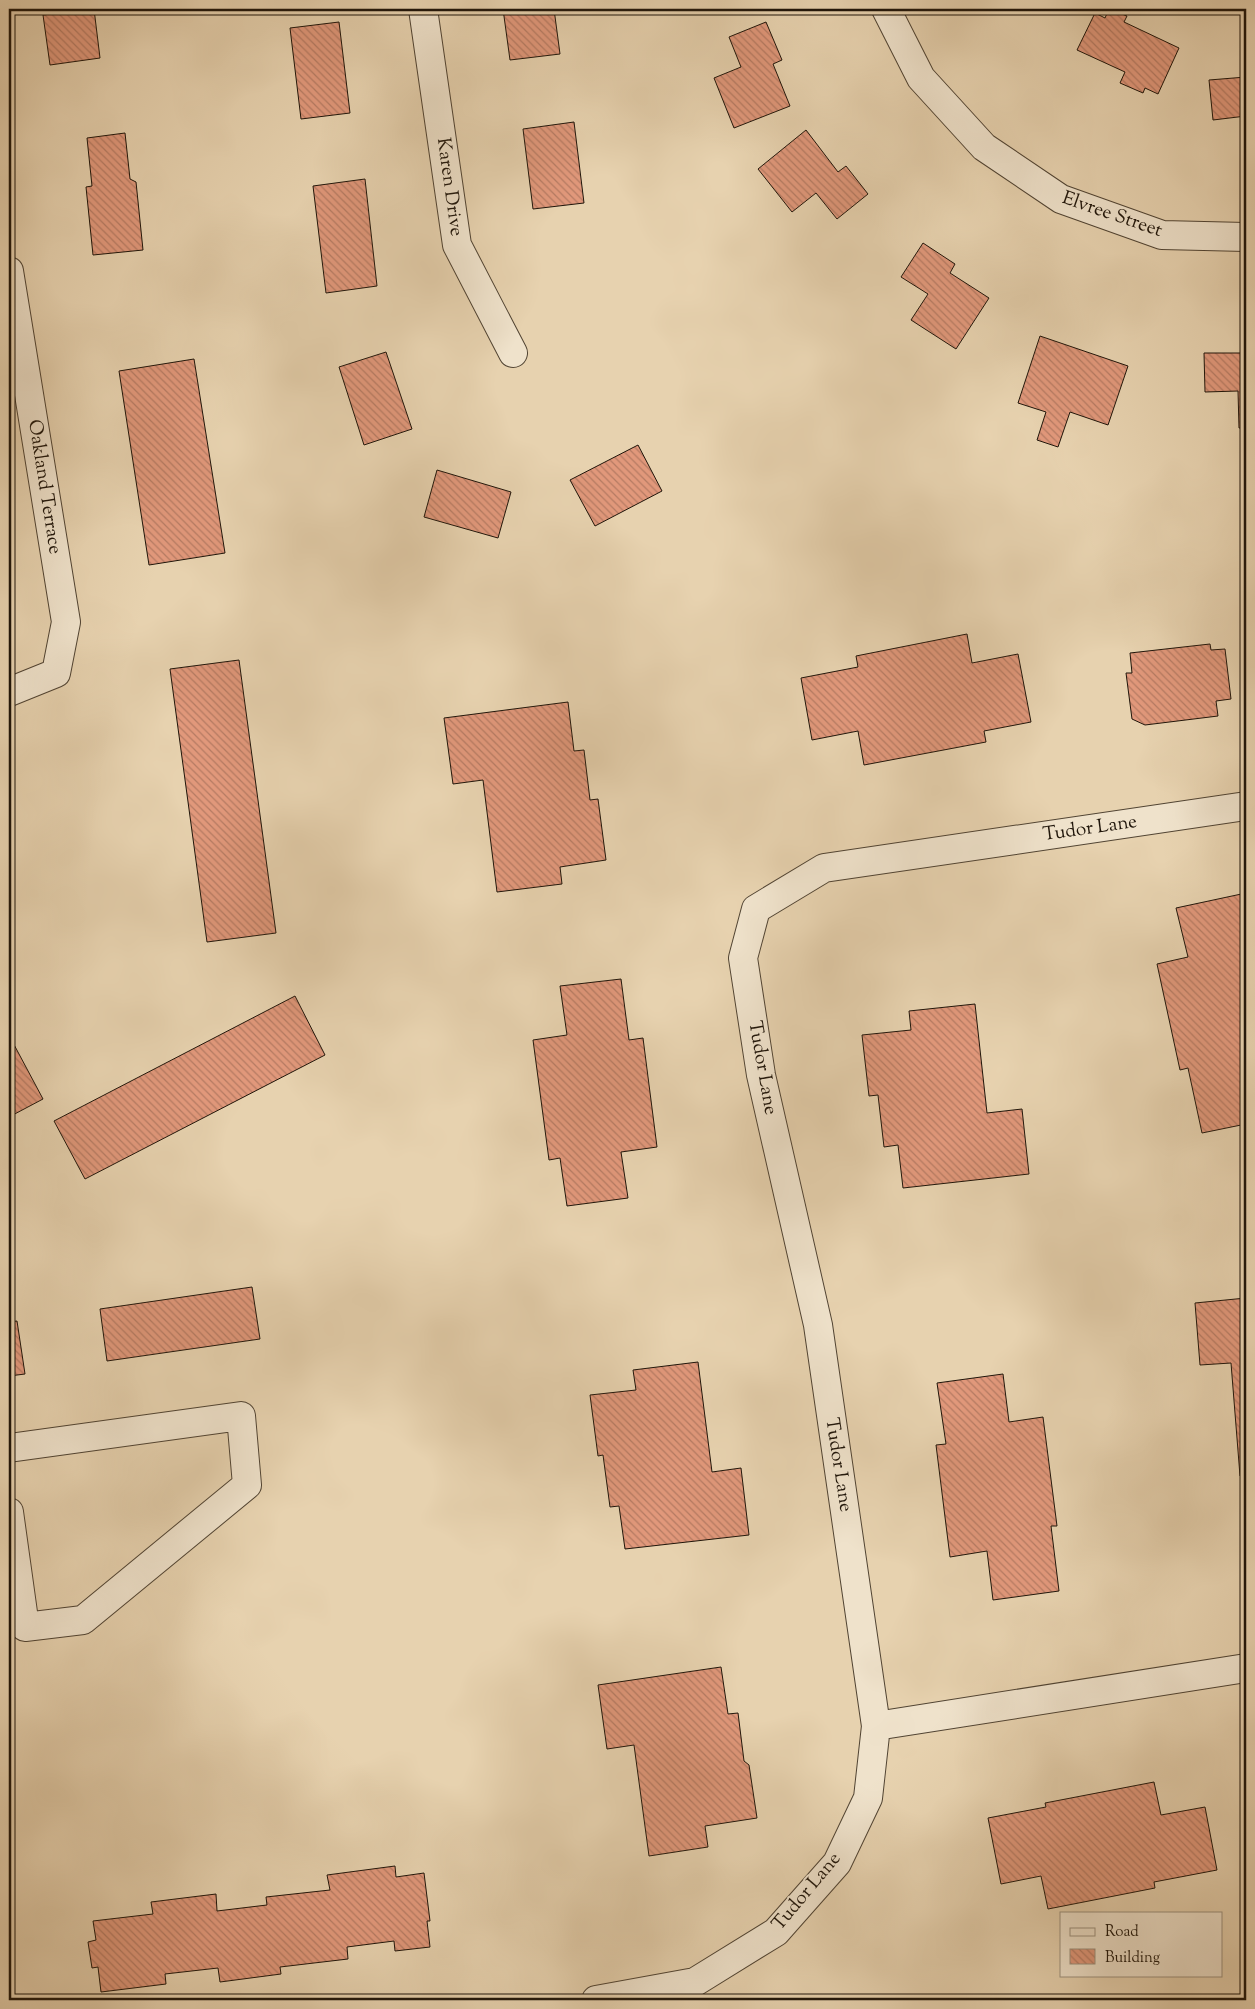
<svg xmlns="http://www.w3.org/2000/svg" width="1255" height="2009" font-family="'Sorts Mill Goudy',serif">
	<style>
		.building { fill: url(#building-back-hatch); stroke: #1f150a }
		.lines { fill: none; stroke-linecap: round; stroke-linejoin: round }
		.minor-casing { stroke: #514433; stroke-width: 30 }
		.minor { stroke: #efe2cb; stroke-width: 28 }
		.labels { text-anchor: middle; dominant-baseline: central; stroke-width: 4; stroke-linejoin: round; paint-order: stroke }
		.street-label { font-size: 19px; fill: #1f150a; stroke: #efe2cb }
	</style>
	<defs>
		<pattern id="building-back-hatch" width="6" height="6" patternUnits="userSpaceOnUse" patternTransform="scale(1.25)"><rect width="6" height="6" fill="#e1987b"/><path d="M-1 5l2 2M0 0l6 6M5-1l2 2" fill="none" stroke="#b67b63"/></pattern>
	</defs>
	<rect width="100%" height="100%" fill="#e7d2af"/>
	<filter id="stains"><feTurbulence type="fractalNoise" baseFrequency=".004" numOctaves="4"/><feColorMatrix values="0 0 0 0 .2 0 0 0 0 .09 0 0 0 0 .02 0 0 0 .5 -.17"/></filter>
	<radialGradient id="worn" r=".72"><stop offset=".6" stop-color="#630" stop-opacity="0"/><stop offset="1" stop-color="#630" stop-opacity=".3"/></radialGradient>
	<!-- building -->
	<path class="building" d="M94,9l6,49 -50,7 -7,-50z
		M503,9h51l6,45 -50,6z
		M1109,9l18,7 -3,6 55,26 -21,46 -13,-6 -2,5 -23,-10 5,-11 -48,-22 18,-37 10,5z
		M339,22l11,91 -49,6 -11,-91z
		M766,22l16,38 -9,4 17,42 -56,22 -20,-50 27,-11 -12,-30z
		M1246,77v39l-33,4 -4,-40z
		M574,122l10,81 -51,6 -10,-80z
		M806,130l32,42 8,-6 22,28 -31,25 -21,-26 -24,19 -34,-43z
		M125,133l5,46 6,3 7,68 -50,5 -7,-68 6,-1 -5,-48z
		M365,179l12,107 -51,7 -13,-107z
		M923,243l32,21 -5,9 39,25 -33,51 -45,-29 17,-26 -27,-17z
		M1040,336l88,30 -20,59 -38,-13 -12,35 -21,-7 9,-28 -28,-9z
		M386,352l26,77 -48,16 -25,-78z
		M1204,353h40v7h2v68h-7l-1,-37 -33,1z
		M194,359l31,194 -76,12 -30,-194z
		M638,445l24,46 -67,35 -25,-46z
		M437,470l74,22 -13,46 -74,-21z
		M967,634l5,29 46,-9 13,68 -47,9 2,11 -122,23 -6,-34 -46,9 -11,-62 57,-11 -2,-11z
		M1210,644l1,6 14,-1 6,50 -15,2 2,15 -73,9 -13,-6 -6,-46h6l-2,-20z
		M239,660l37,273 -69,9 -37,-273z
		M568,702l6,49 10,-1 6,50 8,-1 8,61 -46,7 2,17 -65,8 -14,-112 -30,4 -9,-66z
		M1246,893v231l-44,9 -14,-65 -8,2 -23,-106 31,-7 -12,-49z
		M621,979l8,61 14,-2 14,109 -36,5 7,46 -61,8 -7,-48 -11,2 -16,-120 34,-5 -7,-49z
		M295,996l30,59 -240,124 -31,-58z
		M975,1004l12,109 35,-4 7,65 -126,14 -5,-43 -14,2 -6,-52 -9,1 -7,-61 49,-5 -2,-19z
		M11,1039l32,60 -34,18v-77z
		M252,1287l8,52 -153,22 -7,-52z
		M1246,1298v177l-6,1 -9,-113 -31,2 -5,-62z
		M17,1321l8,53 -16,2v-54z
		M698,1362l14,110 29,-4 8,67 -124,14 -6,-43 -9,1 -7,-52 -5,1 -8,-61 46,-5 -3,-20z
		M1003,1374l6,48 34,-5 14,109h-6l8,65 -66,9 -6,-49 -37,6 -14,-112 10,-1 -9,-61z
		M721,1667l7,47 10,-1 6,48 5,4 8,53 -52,8 3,21 -59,9 -15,-111 -27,4 -9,-64z
		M1154,1782l7,33 44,-8 12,63 -63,12 1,6 -107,21 -7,-33 -40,8 -13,-66 58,-11 -1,-4z
		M395,1866l1,11 28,-4 6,48h-3l3,26 -35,4 -1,-10 -47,6 1,12 -68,8 1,7 -61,8 -2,-14 -53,6 1,10 -65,8 -3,-25 -6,1 -4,-26 8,-2 -3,-19 60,-7 -2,-12 65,-8 1,17 50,-6 -1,-8 64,-7 -3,-15z"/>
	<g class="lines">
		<defs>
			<path id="minor" d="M423,9l34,236 56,108
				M886,9l35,69 63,69 77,52 101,36 84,2
				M9,271l57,351 -10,51 -47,19
				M9,1448l232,-32 6,69 -164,135 -58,7 -16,-115
				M876,1726l-58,-401 -57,-250 -18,-117 13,-49 68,-41 422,-62
				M596,2000l99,-18 81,-50 61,-69 31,-65 8,-72 370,-58"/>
		</defs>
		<!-- minor casing -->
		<use href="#minor" class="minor-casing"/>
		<!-- minor -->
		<use href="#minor" class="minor"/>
	</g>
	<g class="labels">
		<!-- street labels -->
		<g class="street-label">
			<text transform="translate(449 187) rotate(82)">Karen Drive</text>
			<text transform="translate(1112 215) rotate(19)">Elvree Street</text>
			<text transform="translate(44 487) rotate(81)">Oakland Terrace</text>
			<text transform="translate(1090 829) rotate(-8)">Tudor Lane</text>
			<text transform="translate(762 1068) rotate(80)">Tudor Lane</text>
			<text transform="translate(838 1465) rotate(81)">Tudor Lane</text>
			<text transform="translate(807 1892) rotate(-50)">Tudor Lane</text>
		</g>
	</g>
	<!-- margin -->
	<rect width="1255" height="2009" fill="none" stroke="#e7d2af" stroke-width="30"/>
	<rect x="10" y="10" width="1235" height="1989" fill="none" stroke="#1f150a" stroke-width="2.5"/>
	<rect x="15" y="15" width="1225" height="1979" fill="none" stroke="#1f150a"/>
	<!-- legend -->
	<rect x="1060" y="1912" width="162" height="65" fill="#efe2cb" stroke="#9c907e"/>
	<rect x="1070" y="1928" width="25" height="8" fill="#efe2cb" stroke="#9c907e"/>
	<text x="1105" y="1936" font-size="15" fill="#1f150a">Road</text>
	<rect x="1070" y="1949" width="25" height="15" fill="url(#building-back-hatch)" stroke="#9c907e"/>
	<text x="1105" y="1962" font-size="15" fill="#1f150a">Building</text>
	<rect width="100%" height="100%" filter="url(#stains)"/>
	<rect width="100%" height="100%" fill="url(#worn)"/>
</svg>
